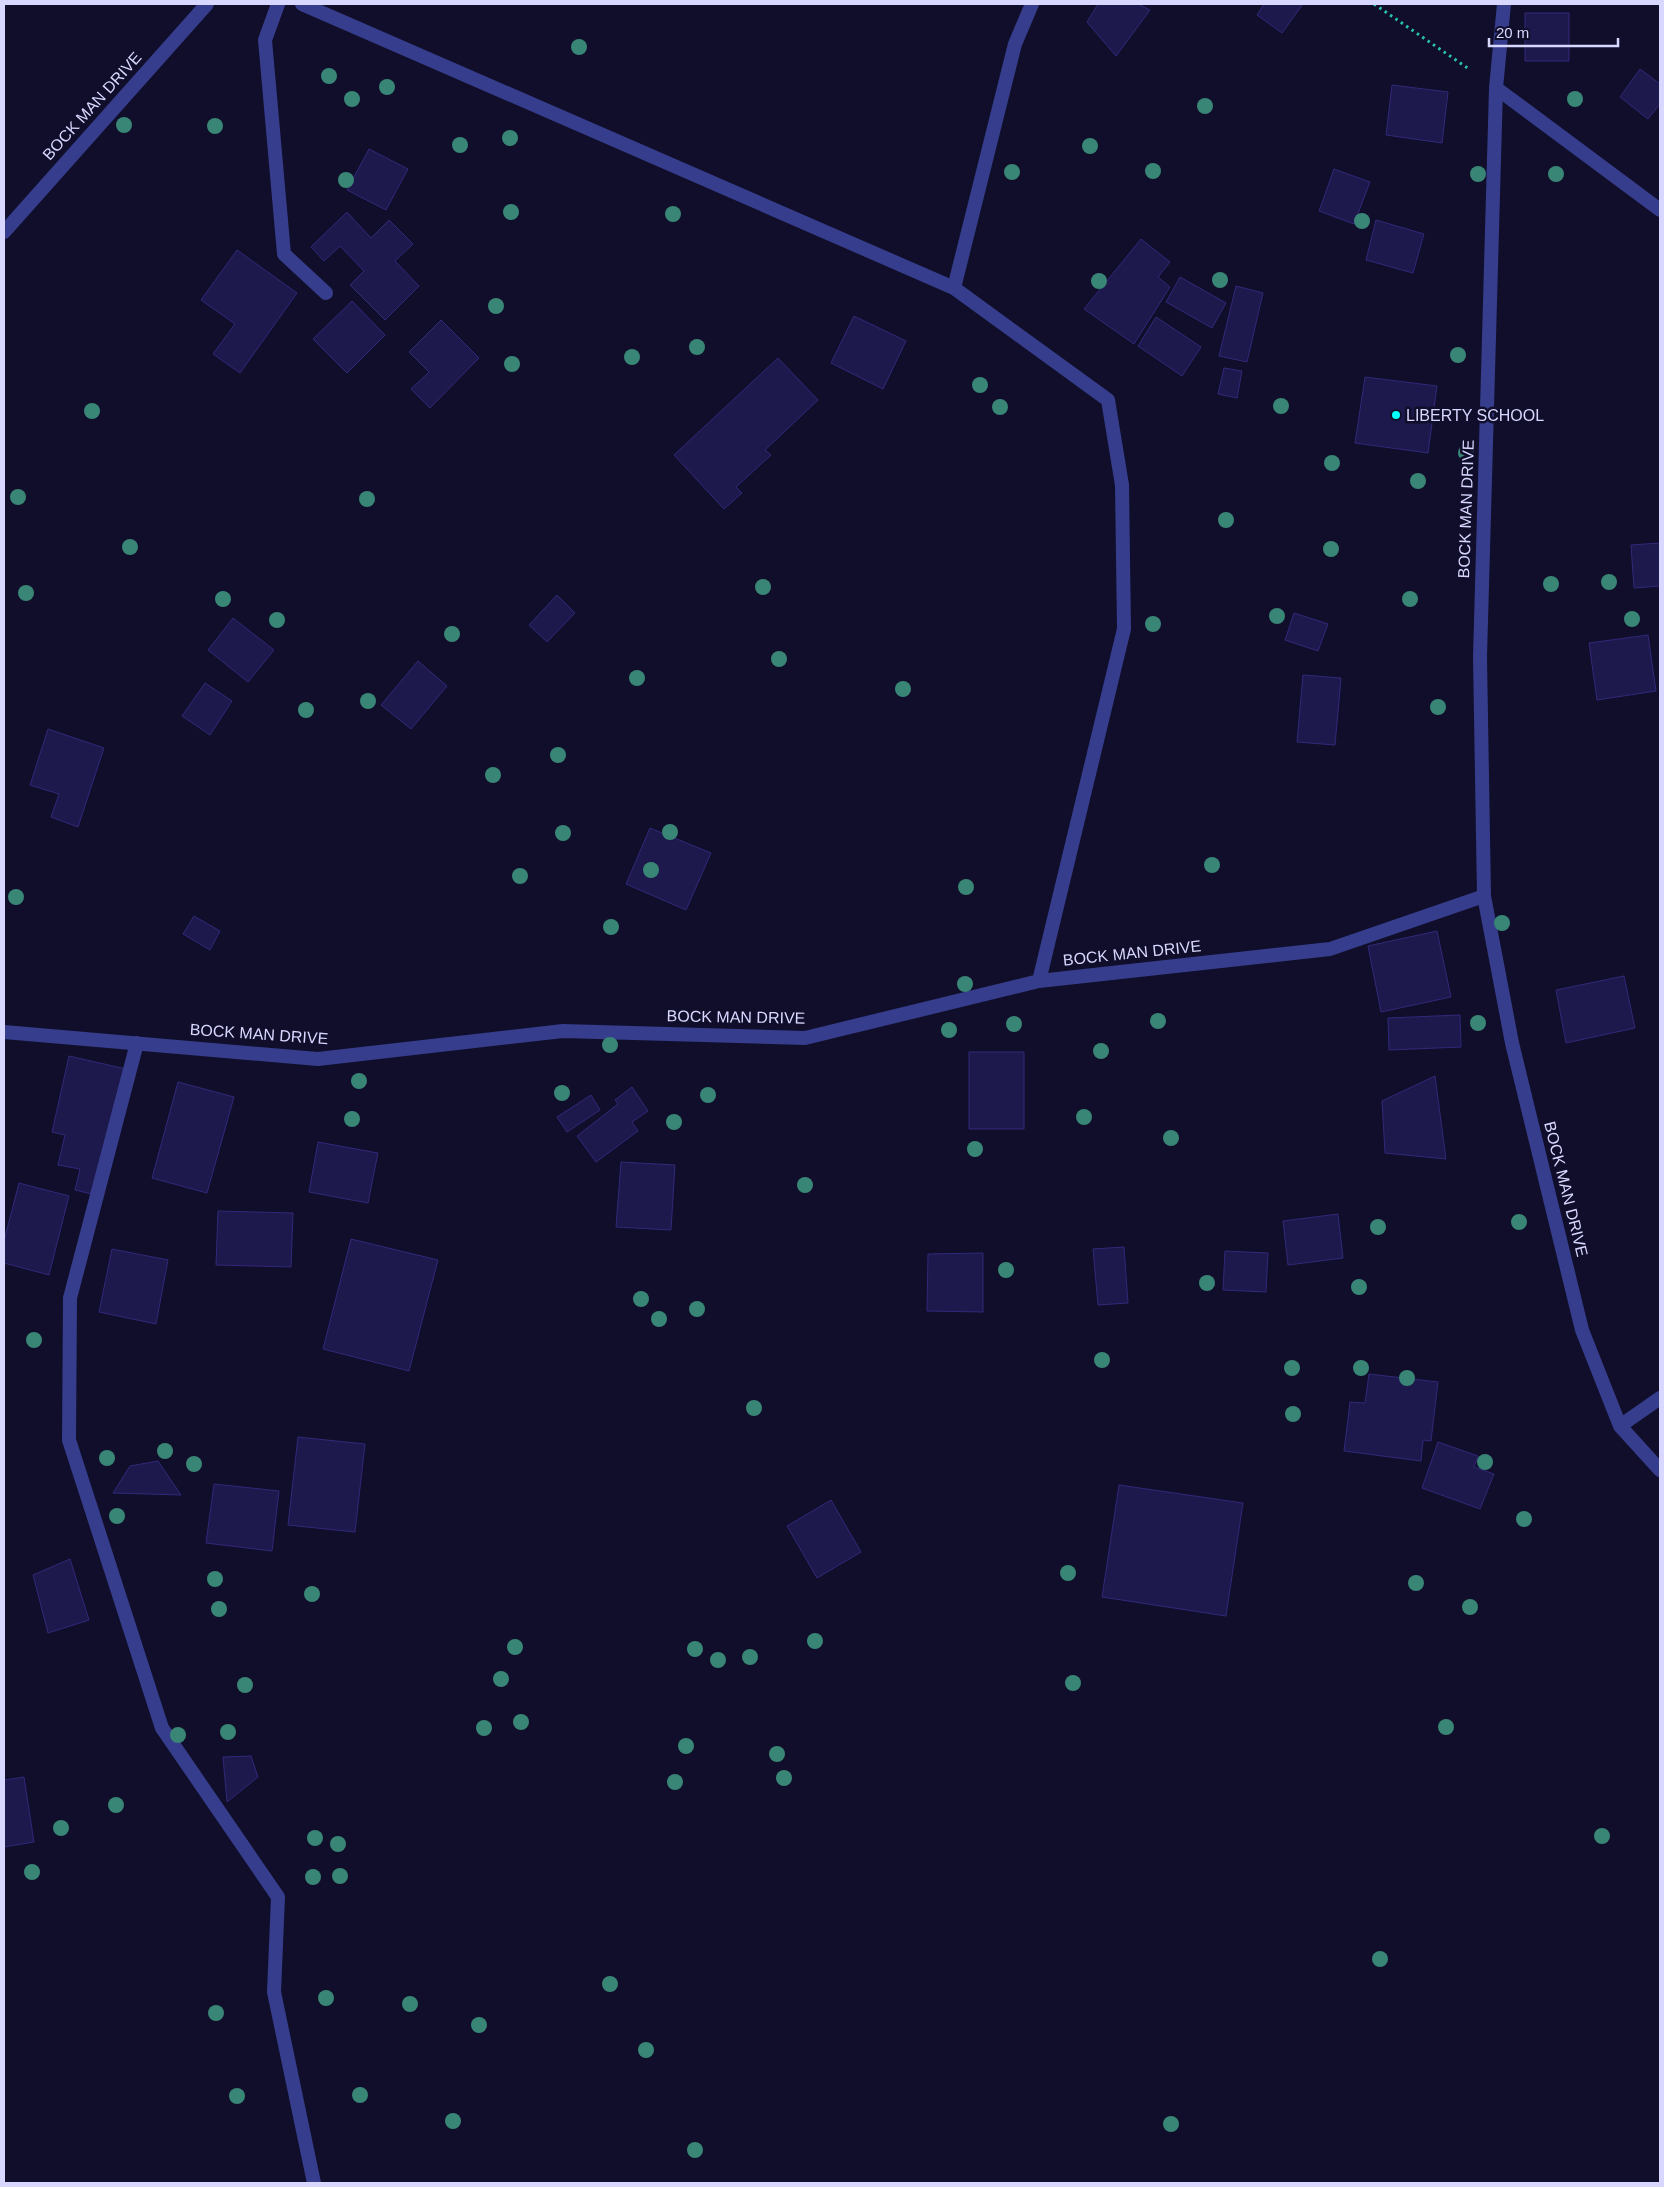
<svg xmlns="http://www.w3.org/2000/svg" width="1664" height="2187" font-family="Helvetica,sans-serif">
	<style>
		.building { fill: #1e194c; stroke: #30297a }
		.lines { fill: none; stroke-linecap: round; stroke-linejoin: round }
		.path { stroke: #27c3a8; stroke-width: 3; stroke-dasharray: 2.5 4; stroke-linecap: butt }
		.service { stroke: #363d8c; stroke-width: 14 }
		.minor { stroke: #363d8c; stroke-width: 14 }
		.tree { fill: #398676 }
		.poi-dot { fill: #03fffc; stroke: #100e2a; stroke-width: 2 }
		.labels { text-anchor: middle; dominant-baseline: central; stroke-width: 5; stroke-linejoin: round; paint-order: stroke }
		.street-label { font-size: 16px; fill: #d7d7ff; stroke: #100e2a }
		.poi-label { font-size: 16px; fill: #d7d7ff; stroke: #100e2a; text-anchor: start }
	</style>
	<rect width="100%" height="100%" fill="#100e2a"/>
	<!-- building -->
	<path class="building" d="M1098,4h40l12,6 -34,46 -29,-34z
		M1264,4h39l-21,29 -25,-18z
		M1525,13h44v48h-44z
		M1640,69l20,15v20l-12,15 -28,-22z
		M1392,85l56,7 -6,51 -56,-8z
		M369,149l39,20 -22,41 -39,-20z
		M1334,169l36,13 -16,42 -35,-13z
		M347,212l24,26 18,-18 24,24 -18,17 24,25 -34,34 -35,-35 14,-14 -24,-25 -16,15 -13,-14z
		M1376,220l48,14 -11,39 -47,-13z
		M1141,239l29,23 -12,15 12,10 -36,57 -50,-35z
		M237,250l60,43 -57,80 -27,-19 22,-30 -34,-24z
		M1180,277l46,26 -14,25 -46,-26z
		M1236,286l27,7 -16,69 -28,-6z
		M352,301l33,34 -38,38 -34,-34z
		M854,316l52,25 -23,48 -52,-26z
		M1156,317l45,30 -19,29 -44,-30z
		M441,320l38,38 -49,50 -19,-19 18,-17 -20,-20z
		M778,358l40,42 -53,50 6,5 -35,32 6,6 -18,16 -50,-54z
		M1224,368l18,3 -5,27 -19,-4z
		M1365,377l72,9 -9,67 -73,-10z
		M1660,543v43l-26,2 -3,-43z
		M557,595l18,18 -28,29 -18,-17z
		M1294,613l34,11 -10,27 -33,-11z
		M233,618l41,32 -26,32 -40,-32z
		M1648,635l8,56 -59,9 -8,-57z
		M418,661l29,25 -36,43 -30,-24z
		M1303,675l38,3 -6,67 -38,-3z
		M205,683l27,18 -22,34 -28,-19z
		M48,729l56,19 -26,79 -27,-10 8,-23 -29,-9z
		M650,828l61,25 -25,57 -60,-26z
		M194,916l26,15 -10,19 -27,-16z
		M1437,931l14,66 -70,15 -13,-66z
		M1624,976l11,52 -69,15 -10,-53z
		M1460,1015l1,32 -72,3 -1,-32z
		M969,1052h55v77h-55z
		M69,1056l57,13 -30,126 -21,-5 5,-21 -22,-4 7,-30 -13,-3z
		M1435,1076l11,83 -61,-6 -3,-52z
		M178,1082l56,15 -27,96 -55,-15z
		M632,1087l16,24 -16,11 6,9 -42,31 -19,-26 41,-32 -3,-4z
		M591,1095l9,15 -33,22 -10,-15z
		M318,1142l60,11 -10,50 -59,-11z
		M621,1162l54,3 -4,65 -55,-3z
		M19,1183l50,13 -20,79 -45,-12v-22z
		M218,1211l75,2 -2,54 -75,-2z
		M1338,1214l5,44 -55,7 -5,-44z
		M351,1239l87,21 -29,111 -86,-22z
		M1124,1247l4,56 -30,2 -5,-56z
		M112,1249l56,11 -12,64 -57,-12z
		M1225,1251l43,2 -2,39 -43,-2z
		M983,1253v59l-56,-1 1,-57z
		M1369,1374l69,8 -7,59 -8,-1 -2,21 -77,-10 6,-49 15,1z
		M298,1437l67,7 -10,88 -67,-7z
		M1438,1442l40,14 -4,11 20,7 -14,35 -58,-21z
		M158,1461l23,34 -68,-2 17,-27z
		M214,1484l65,7 -7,60 -66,-8z
		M1119,1485l124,18 -17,113 -124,-19z
		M831,1500l30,52 -44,26 -30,-52z
		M70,1559l19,61 -41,13 -15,-58z
		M251,1756l7,21 -31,25 -4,-45z
		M24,1777l10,65 -30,5v-67z"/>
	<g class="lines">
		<!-- path -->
		<path class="path" d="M1374,4l95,65"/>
		<!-- service -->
		<path class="service" d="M278,4l-13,36 19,214 42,39"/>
		<!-- minor -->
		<path class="minor" d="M302,4l652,284 154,112 14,85 2,144 -85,352
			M1504,4l-8,84 -16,569 4,239 28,147 70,287 38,96 40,44
			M1496,88l164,122
			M4,232l203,-228
			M954,288l61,-244 17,-40
			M4,1032l314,27 245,-28 242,7 234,-57 291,-32 154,-53
			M137,1043l-67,255 -1,142 93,288 116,169 -4,95 40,191
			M1620,1426l40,-28"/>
	</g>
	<!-- trees -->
	<g class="tree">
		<circle cx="579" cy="47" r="8"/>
		<circle cx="329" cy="76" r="8"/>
		<circle cx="387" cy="87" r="8"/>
		<circle cx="352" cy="99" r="8"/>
		<circle cx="1575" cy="99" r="8"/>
		<circle cx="1205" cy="106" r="8"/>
		<circle cx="124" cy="125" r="8"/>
		<circle cx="215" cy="126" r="8"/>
		<circle cx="510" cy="138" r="8"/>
		<circle cx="460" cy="145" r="8"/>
		<circle cx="1090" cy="146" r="8"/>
		<circle cx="1153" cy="171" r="8"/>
		<circle cx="1012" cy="172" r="8"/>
		<circle cx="1478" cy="174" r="8"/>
		<circle cx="1556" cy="174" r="8"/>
		<circle cx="346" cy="180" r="8"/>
		<circle cx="511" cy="212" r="8"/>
		<circle cx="673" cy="214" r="8"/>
		<circle cx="1362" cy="221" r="8"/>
		<circle cx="1220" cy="280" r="8"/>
		<circle cx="1099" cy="281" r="8"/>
		<circle cx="496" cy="306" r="8"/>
		<circle cx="697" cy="347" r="8"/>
		<circle cx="1458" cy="355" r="8"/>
		<circle cx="632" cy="357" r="8"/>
		<circle cx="512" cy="364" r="8"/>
		<circle cx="980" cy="385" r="8"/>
		<circle cx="1281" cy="406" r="8"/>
		<circle cx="1000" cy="407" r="8"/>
		<circle cx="92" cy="411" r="8"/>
		<circle cx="1466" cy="453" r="8"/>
		<circle cx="1332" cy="463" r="8"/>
		<circle cx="1418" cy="481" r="8"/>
		<circle cx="18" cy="497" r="8"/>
		<circle cx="367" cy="499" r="8"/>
		<circle cx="1226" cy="520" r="8"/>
		<circle cx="130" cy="547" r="8"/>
		<circle cx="1331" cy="549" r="8"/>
		<circle cx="1609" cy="582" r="8"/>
		<circle cx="1551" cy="584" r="8"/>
		<circle cx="763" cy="587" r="8"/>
		<circle cx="26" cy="593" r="8"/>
		<circle cx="223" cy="599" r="8"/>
		<circle cx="1410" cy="599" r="8"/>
		<circle cx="1277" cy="616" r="8"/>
		<circle cx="1632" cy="619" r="8"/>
		<circle cx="277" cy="620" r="8"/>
		<circle cx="1153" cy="624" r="8"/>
		<circle cx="452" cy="634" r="8"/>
		<circle cx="779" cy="659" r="8"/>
		<circle cx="637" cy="678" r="8"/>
		<circle cx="903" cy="689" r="8"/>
		<circle cx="368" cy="701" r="8"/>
		<circle cx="1438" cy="707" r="8"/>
		<circle cx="306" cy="710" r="8"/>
		<circle cx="558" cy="755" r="8"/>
		<circle cx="493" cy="775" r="8"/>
		<circle cx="670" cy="832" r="8"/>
		<circle cx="563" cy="833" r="8"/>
		<circle cx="1212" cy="865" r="8"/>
		<circle cx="651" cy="870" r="8"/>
		<circle cx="520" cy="876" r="8"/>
		<circle cx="966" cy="887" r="8"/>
		<circle cx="16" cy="897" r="8"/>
		<circle cx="1502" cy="923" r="8"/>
		<circle cx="611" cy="927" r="8"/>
		<circle cx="965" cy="984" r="8"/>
		<circle cx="1158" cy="1021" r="8"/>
		<circle cx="1478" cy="1023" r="8"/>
		<circle cx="1014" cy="1024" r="8"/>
		<circle cx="949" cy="1030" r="8"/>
		<circle cx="610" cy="1045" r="8"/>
		<circle cx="1101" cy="1051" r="8"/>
		<circle cx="359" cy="1081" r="8"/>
		<circle cx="562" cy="1093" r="8"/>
		<circle cx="708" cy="1095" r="8"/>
		<circle cx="1084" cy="1117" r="8"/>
		<circle cx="352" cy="1119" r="8"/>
		<circle cx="674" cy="1122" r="8"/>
		<circle cx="1171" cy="1138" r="8"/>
		<circle cx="975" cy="1149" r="8"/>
		<circle cx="805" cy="1185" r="8"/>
		<circle cx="1519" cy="1222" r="8"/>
		<circle cx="1378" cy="1227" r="8"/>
		<circle cx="1006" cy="1270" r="8"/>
		<circle cx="1207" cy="1283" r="8"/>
		<circle cx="1359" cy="1287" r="8"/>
		<circle cx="641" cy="1299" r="8"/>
		<circle cx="697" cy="1309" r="8"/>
		<circle cx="659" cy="1319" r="8"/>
		<circle cx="34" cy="1340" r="8"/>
		<circle cx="1102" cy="1360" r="8"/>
		<circle cx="1292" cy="1368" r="8"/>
		<circle cx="1361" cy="1368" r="8"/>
		<circle cx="1407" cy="1378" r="8"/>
		<circle cx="754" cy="1408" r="8"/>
		<circle cx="1293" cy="1414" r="8"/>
		<circle cx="165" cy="1451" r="8"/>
		<circle cx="107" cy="1458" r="8"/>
		<circle cx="1485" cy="1462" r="8"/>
		<circle cx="194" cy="1464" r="8"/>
		<circle cx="117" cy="1516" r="8"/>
		<circle cx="1524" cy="1519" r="8"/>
		<circle cx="1068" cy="1573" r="8"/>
		<circle cx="215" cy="1579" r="8"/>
		<circle cx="1416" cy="1583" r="8"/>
		<circle cx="312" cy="1594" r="8"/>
		<circle cx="1470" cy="1607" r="8"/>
		<circle cx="219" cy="1609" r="8"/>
		<circle cx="815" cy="1641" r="8"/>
		<circle cx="515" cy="1647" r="8"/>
		<circle cx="695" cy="1649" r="8"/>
		<circle cx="750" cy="1657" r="8"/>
		<circle cx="718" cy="1660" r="8"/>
		<circle cx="501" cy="1679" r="8"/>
		<circle cx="1073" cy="1683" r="8"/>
		<circle cx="245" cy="1685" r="8"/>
		<circle cx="521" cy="1722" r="8"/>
		<circle cx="1446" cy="1727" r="8"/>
		<circle cx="484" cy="1728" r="8"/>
		<circle cx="228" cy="1732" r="8"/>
		<circle cx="178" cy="1735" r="8"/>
		<circle cx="686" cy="1746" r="8"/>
		<circle cx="777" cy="1754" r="8"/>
		<circle cx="784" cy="1778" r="8"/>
		<circle cx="675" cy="1782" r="8"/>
		<circle cx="116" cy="1805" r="8"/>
		<circle cx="61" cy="1828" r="8"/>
		<circle cx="1602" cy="1836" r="8"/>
		<circle cx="315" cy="1838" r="8"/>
		<circle cx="338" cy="1844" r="8"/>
		<circle cx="32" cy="1872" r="8"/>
		<circle cx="340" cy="1876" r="8"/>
		<circle cx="313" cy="1877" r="8"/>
		<circle cx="1380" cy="1959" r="8"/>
		<circle cx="610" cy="1984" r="8"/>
		<circle cx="326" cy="1998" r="8"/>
		<circle cx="410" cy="2004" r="8"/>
		<circle cx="216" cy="2013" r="8"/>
		<circle cx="479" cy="2025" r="8"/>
		<circle cx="646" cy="2050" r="8"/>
		<circle cx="360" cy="2095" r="8"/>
		<circle cx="237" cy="2096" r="8"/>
		<circle cx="453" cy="2121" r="8"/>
		<circle cx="1171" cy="2124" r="8"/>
		<circle cx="695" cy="2150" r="8"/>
	</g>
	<!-- markers -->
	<circle class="poi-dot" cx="1396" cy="415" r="5"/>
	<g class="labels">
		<!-- street labels -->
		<g class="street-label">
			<text transform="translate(92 106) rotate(-48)">BOCK MAN DRIVE</text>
			<text transform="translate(1466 509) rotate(-88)">BOCK MAN DRIVE</text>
			<text transform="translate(1132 953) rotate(-6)">BOCK MAN DRIVE</text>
			<text transform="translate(736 1017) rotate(1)">BOCK MAN DRIVE</text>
			<text transform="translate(259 1034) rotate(4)">BOCK MAN DRIVE</text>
			<text transform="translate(1566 1189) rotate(76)">BOCK MAN DRIVE</text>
		</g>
		<!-- poi labels -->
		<g class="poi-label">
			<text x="1406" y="415">LIBERTY SCHOOL</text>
		</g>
	</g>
	<!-- border -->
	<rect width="1664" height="2187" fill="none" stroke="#d7d7ff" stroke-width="10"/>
	<!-- scale -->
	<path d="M1489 38v8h129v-8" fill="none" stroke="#d7d7ff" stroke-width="2.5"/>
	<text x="1496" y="38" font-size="15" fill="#d7d7ff" stroke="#100e2a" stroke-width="4" paint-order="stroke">20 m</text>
</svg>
